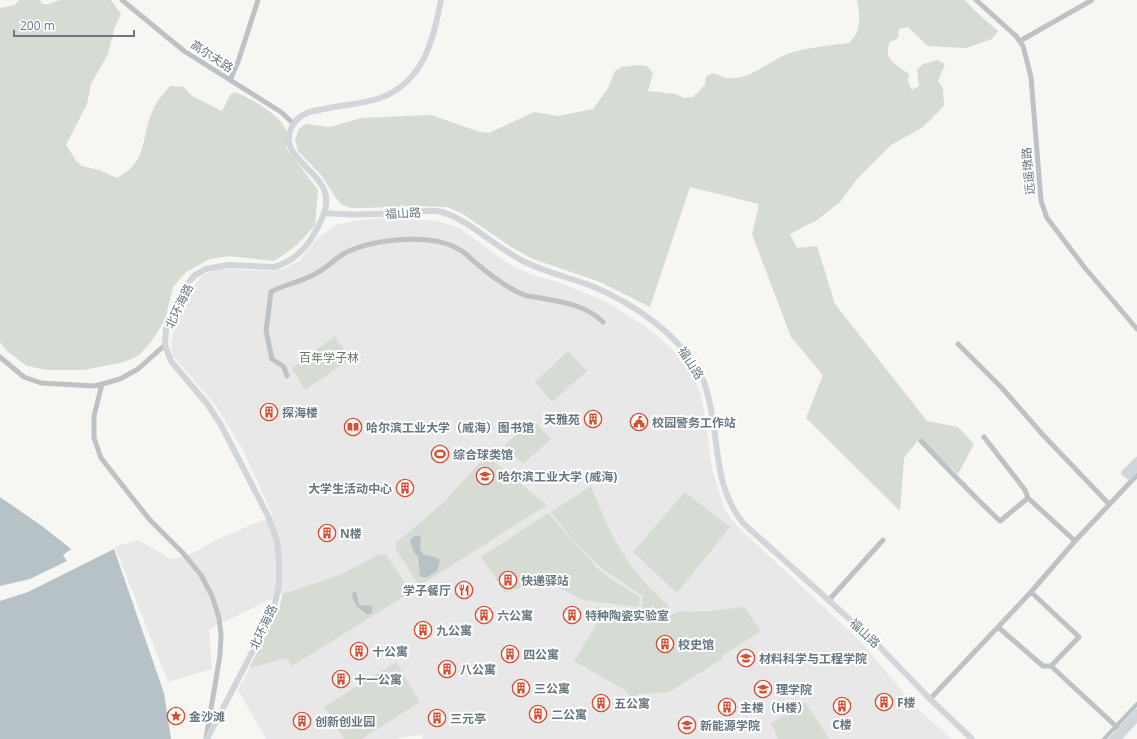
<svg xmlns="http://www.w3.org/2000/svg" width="1137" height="739" font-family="'Open Sans','Noto Sans SC',sans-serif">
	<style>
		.built { fill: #e7e8e7 }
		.green { fill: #d6dbd3 }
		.water { fill: #b6c2c5 }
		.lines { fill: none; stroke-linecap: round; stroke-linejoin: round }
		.canal { stroke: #b6c2c5; stroke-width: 4 }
		.minor { stroke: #bec2c5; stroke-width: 5 }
		.major { stroke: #d2d6da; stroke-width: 6 }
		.labels { text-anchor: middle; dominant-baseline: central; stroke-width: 4; stroke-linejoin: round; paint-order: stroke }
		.street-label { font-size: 12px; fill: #687882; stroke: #fff }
		.park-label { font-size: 12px; fill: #6b7966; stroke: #fff }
		.poi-label { font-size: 12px; font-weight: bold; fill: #687882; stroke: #fff; text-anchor: start }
	</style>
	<rect width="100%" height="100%" fill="#f6f6f3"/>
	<!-- built -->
	<path class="built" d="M387,218l50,3 22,7 50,36 23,11 26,7 49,20 39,25 15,12 15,14 19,27 6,16 4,21 7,53 13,40 6,9 7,8 122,114 58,68 34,30h-529l-2,-5 -26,5h-129l-28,-49 33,-62 8,-18 3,-16 -73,35 3,40 -44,13 -53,-135 23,-7 33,19 10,-2 12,-4 25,-14 55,-23 -31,-68 -26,-42 -43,-50 -2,-10 3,-24 14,-30 15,-17 16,-6 46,2 18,-2 16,-8 19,-23 18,-13 24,-5z"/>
	<!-- green -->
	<path class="green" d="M19,0h21l2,4h6l12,-4h51l10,14 -6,13 -7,27 -17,30 -4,20 -21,41 11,17 5,4 17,4 18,8c34,-18 22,-43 38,-72 3,-7 10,-14 15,-20l14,1 8,9 30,15 8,-16 5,-3c15,6 48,24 52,41 1,5 -2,10 0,16l31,41 -3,35 -17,19 -16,12 -9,5 -43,-5 -20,3 -24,13 -13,15 -8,33 -14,22 -13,14 -14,6 -40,8h-37l-20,-4 -20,-15 -7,-9v-334l15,-3z
		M857,0h108l8,9 25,22 -6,8 -26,9 -38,-2 -20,-19 -9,2 -1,9 -8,4c-8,18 6,22 19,32l-1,8 4,8 7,-4 -2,-17 6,-5 15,-4 7,4 -7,17 5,7 1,18 -21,21 -32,18 -34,34 -17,23 -23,18 -27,14 7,14 20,-2 18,58 92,117 31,6 16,17 -16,30 -39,-35 -15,19 -4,53 -94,-93 17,-43 -32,-38 -39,-103 7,-30 -69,-17 -40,120 -50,-25 -67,-23 -22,-12 -48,-33 -16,-7 -29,-1 -53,2h-14l-9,-3 -6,-7 -15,-23 -23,-24 -3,-11 4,-11 7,-5 24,3 31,-9 70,-3 49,17 9,1 45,-21 24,4 35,-7 15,-21 7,-17 7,-4 17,-2 8,1 6,7 -5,18 28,3 8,4 9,-1 12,-12 1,-9 8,-3c30,18 54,-16 83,-22 17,-4 35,-6 52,-8 13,-12 11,-27 8,-43z
		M335,336l15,23 -45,31 -13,-22z
		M568,351l19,20 -35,31 -17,-20z
		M533,420l18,19 -28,25 -18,-19z
		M486,456c22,16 40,33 61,49l-128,81 -23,-37v-6l47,-40z
		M591,486c20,51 35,82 77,119l1,3 -9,2 -18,-3 1,-11 -43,-29 -27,-27 -22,-28z
		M685,492l45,35 -53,66 -44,-41z
		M548,513l48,54 12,10 32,20 -1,10 -57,-7 -32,-18h-7l-38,10 -24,-35z
		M384,554l3,2 24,36 -119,74 -6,-8 -37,10 30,-58 4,-16 57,-19 38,-20z
		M596,607l71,10 11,-5 33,-1 33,-4 17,24 -39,25 1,2 -4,3 -50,31 -30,2 -7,4 -9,-9 -49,-28 25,-41 -9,-5z
		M396,662l24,40 -59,37h-17l-20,-32z
		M805,702l24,37h-52v-5l-7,-10z"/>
	<!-- water -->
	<path class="water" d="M0,497l42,29 29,23 -8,6 4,6 -37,18 -30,7z
		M419,535l2,3 -1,11 3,5 14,4 3,2 -3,11 -12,7 -5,-2 -2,-19 -4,-5 -4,-11 3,-4z
		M114,549l50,144 7,46h-171v-138l28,-9z
		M353,592h3l3,13 13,1v6l-2,2h-4l-9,-8 -5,-9z"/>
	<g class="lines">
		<!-- canal -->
		<path class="canal" d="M1104,739l33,-35"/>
		<!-- minor -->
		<path class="minor" d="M122,0l62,51 97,61 13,12
			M976,0l40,36 7,10 8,31 10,124 6,17 38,50 52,61
			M1020,41l72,-41
			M230,80l8,-18 20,-62
			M958,344l44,44 41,47 66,69
			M0,357l24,20 17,6 54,3 25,-7 18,-10 27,-24
			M287,376l-3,-9 -12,-8 -6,-28 5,-39c14,-8 30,-10 44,-18 11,-5 19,-15 30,-21 28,-14 87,-21 115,-3 6,3 11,9 16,13 14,12 31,25 48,32 7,2 15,2 21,4 21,3 43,8 58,23
			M102,384l-8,32v22l7,20 48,61 34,34 18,22 11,21 7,22 2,17 -1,20 -14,84
			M984,437l41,53 3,8 47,43
			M921,441c26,27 51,54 79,80l28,-23
			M1031,592l48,45 -28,29
			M829,600l54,-60
			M998,627l45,39h8l69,64
			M930,699l101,-107 44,-51 62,-66"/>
		<!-- major -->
		<path class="major" d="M325,213c26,3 51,1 78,0 10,-1 23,-3 33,-2 28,3 63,40 91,52 21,10 44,15 65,23 43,18 91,51 111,94 3,6 4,13 6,20 11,44 4,85 34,123l134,121 53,55 42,40
			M1137,460l-13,13 5,4 8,-9
			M207,739l66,-127 6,-27v-25l-2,-19 -9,-25 -47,-91 -13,-20 -37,-44 -6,-16 1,-16 20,-43 9,-11 11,-6 22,-4 46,2c16,-4 30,-16 39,-31 6,-12 15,-25 13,-39 -3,-27 -52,-42 -33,-72 7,-12 18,-14 31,-16 18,-4 39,-5 56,-11 44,-16 53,-58 61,-98
			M1112,739l25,-27
			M1118,739l19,-20"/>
	</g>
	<!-- icons -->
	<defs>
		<symbol id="building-ring" viewBox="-11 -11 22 22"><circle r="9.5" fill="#fff" stroke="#d45136" stroke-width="1.5"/><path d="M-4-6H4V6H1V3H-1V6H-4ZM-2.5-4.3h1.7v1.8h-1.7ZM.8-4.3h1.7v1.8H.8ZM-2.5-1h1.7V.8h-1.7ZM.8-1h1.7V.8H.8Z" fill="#d45136"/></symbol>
		<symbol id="civic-ring" viewBox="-11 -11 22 22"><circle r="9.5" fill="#fff" stroke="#d45136" stroke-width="1.5"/><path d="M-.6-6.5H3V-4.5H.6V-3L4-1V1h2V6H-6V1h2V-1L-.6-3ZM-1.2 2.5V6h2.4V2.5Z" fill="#d45136"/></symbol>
		<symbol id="library-ring" viewBox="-11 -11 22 22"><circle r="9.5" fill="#fff" stroke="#d45136" stroke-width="1.5"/><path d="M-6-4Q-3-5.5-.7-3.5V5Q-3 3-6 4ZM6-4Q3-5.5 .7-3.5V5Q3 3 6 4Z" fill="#d45136"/></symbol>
		<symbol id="stadium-ring" viewBox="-11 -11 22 22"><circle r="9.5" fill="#fff" stroke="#d45136" stroke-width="1.5"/><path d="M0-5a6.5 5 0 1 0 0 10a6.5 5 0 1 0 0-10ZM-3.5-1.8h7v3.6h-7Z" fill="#d45136"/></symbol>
		<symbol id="university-ring" viewBox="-11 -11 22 22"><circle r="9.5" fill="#fff" stroke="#d45136" stroke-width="1.5"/><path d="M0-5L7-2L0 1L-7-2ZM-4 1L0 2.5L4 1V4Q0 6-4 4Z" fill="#d45136"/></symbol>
		<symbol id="restaurant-ring" viewBox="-11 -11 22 22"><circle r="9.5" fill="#fff" stroke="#d45136" stroke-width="1.5"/><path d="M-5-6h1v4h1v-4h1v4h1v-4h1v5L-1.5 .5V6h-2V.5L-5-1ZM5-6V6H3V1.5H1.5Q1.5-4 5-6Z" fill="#d45136"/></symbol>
		<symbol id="sight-ring" viewBox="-11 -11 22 22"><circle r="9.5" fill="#fff" stroke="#d45136" stroke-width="1.5"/><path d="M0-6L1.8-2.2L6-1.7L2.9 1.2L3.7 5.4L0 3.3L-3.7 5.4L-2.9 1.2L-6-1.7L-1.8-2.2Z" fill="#d45136"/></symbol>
	</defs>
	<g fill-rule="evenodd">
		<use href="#building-ring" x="259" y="402" width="20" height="20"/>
		<use href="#building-ring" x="583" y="409" width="20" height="20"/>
		<use href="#civic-ring" x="629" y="412" width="20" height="20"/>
		<use href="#library-ring" x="343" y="417" width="20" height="20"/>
		<use href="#stadium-ring" x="430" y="444" width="20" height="20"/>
		<use href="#university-ring" x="475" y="466" width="20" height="20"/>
		<use href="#building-ring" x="395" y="478" width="20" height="20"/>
		<use href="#building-ring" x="317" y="523" width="20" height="20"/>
		<use href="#building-ring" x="498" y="570" width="20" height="20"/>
		<use href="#restaurant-ring" x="454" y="580" width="20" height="20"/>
		<use href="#building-ring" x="474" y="605" width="20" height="20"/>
		<use href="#building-ring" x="562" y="605" width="20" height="20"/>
		<use href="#building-ring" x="413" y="620" width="20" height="20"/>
		<use href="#building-ring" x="655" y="634" width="20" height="20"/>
		<use href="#building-ring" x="349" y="641" width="20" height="20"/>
		<use href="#building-ring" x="500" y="644" width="20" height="20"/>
		<use href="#university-ring" x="736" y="648" width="20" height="20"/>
		<use href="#building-ring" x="437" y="659" width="20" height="20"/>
		<use href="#building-ring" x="331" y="669" width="20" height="20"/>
		<use href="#building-ring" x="511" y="678" width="20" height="20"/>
		<use href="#university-ring" x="753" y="679" width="20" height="20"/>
		<use href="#building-ring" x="874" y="692" width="20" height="20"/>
		<use href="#building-ring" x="591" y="693" width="20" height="20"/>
		<use href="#building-ring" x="832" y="696" width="20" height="20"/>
		<use href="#building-ring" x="717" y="697" width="20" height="20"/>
		<use href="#building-ring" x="528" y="704" width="20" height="20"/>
		<use href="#sight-ring" x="166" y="706" width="20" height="20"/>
		<use href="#building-ring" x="427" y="708" width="20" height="20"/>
		<use href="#building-ring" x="292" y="711" width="20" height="20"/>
		<use href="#university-ring" x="677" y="715" width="20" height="20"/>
	</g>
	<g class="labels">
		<!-- street labels -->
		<g class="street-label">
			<text transform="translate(212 56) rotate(33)">高尔夫路</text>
			<text transform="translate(1028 171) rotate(-95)">远遥墩路</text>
			<text transform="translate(403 213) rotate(-3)">福山路</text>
			<text transform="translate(179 306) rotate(-64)">北环海路</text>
			<text transform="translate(691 363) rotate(57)">福山路</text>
			<text transform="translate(263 627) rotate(-65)">北环海路</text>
			<text transform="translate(865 633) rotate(43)">福山路</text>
		</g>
		<!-- park labels -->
		<g class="park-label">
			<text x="329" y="357">百年学子林</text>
		</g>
		<!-- poi labels -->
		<g class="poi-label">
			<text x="282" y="412">探海楼</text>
			<text x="580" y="419" text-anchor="end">天雅苑</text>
			<text x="652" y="422">校园警务工作站</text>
			<text x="366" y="427">哈尔滨工业大学（威海）图书馆</text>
			<text x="453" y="454">综合球类馆</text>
			<text x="498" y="476">哈尔滨工业大学 (威海)</text>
			<text x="392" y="488" text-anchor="end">大学生活动中心</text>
			<text x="340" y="533">N楼</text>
			<text x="521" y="580">快递驿站</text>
			<text x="451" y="590" text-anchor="end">学子餐厅</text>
			<text x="497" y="615">六公寓</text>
			<text x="585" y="615">特种陶瓷实验室</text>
			<text x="436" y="630">九公寓</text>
			<text x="678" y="644">校史馆</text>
			<text x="372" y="651">十公寓</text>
			<text x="523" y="654">四公寓</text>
			<text x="759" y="658">材料科学与工程学院</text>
			<text x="460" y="669">八公寓</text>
			<text x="354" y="679">十一公寓</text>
			<text x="534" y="688">三公寓</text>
			<text x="776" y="689">理学院</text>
			<text x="897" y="702">F楼</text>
			<text x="614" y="703">五公寓</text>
			<text x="740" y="707">主楼（H楼）</text>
			<text x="551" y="714">二公寓</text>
			<text x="189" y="716">金沙滩</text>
			<text x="450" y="718">三元亭</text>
			<text x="315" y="721">创新创业园</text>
			<text x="842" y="724" text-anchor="middle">C楼</text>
			<text x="700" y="725">新能源学院</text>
		</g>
	</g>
	<!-- scale -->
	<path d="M14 30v6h120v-6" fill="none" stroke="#687882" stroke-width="2"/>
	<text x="20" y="30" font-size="12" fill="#687882" stroke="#ffffff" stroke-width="3" paint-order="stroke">200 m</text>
</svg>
